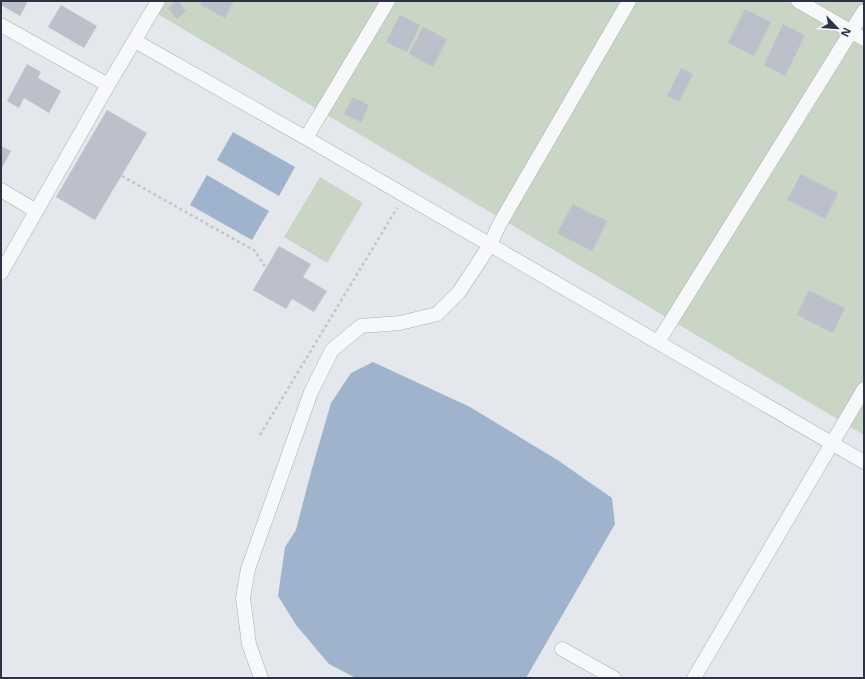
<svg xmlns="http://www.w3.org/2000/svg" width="865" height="679" font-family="'Noto Sans',sans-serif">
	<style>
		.green { fill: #c9d6c5 }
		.water { fill: #9fb4cc }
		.building { fill: #bbc0ca }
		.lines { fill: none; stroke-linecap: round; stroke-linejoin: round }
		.minor-casing { stroke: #a9aeb7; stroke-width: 15 }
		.path { stroke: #c2c5cb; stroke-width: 2.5; stroke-dasharray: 3 3; stroke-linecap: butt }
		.minor { stroke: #f7f8fa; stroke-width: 14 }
	</style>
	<rect width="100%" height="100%" fill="#e4e7ec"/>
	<!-- green -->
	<path class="green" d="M149,1h715v434l-718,-428z
		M320,177l43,26 -36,60 -43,-26z"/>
	<!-- water -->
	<path class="water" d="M233,132l62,35 -16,29 -62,-36z
		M207,175l62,36 -17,29 -62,-35z
		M373,362l97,45 89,54 53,37 3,26 -89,154h-170l-27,-14 -33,-39 -18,-29 7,-49 11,-17 15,-58 20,-69 20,-30z"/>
	<!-- building -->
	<path class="building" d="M1,1h27l-8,15 -19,-11z
		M176,1h2l8,10 -9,8 -9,-11z
		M202,1h32l-9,17 -25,-13z
		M61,5l36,21 -13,22 -36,-21z
		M745,9l26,13 -17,34 -26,-13z
		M400,15l20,10 -13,27 -21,-10z
		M783,24l22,11 -20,41 -21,-11z
		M423,27l24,12 -14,28 -24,-13z
		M27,64l14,8 -3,6 23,13 -12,22 -25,-15 -5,10 -12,-7z
		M681,68l12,6 -14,28 -12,-6z
		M353,97l16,8 -8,17 -17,-8z
		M107,110l40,23 -52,87 -39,-23z
		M1,146l10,5 -10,19z
		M801,174l37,19 -13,26 -38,-19z
		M573,204l34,17 -15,30 -35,-18z
		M279,246l32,18 -8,13 24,14 -13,21 -22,-13 -6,10 -33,-19z
		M809,290l36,18 -12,25 -36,-18z"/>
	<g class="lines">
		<defs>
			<path id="minor" d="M798,1l66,38
				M1,25l107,60
				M135,41l171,97 558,324
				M306,138l82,-137
				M1,190l35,21
				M1,273l107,-188 50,-84
				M658,342l206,-331
				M562,649l52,29
				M261,678l-12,-34 -6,-46 5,-29 63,-177 21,-42 29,-24 39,-3 37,-9 22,-22 31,-47 9,-20 130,-224
				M694,678l170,-289"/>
		</defs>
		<!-- minor casing -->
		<use href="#minor" class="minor-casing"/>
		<!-- path -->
		<path class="path" d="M122,176l133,75 11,17
			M260,435l137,-227"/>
		<!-- minor -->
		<use href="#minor" class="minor"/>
	</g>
	<!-- border -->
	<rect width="865" height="679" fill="none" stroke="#2b3445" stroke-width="4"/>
	<!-- north arrow -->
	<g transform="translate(837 28) rotate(115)" stroke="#f4f6f9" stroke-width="3" paint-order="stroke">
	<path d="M0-3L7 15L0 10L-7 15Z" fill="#2b3445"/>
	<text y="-6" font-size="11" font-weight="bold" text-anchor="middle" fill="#2b3445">N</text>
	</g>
</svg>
